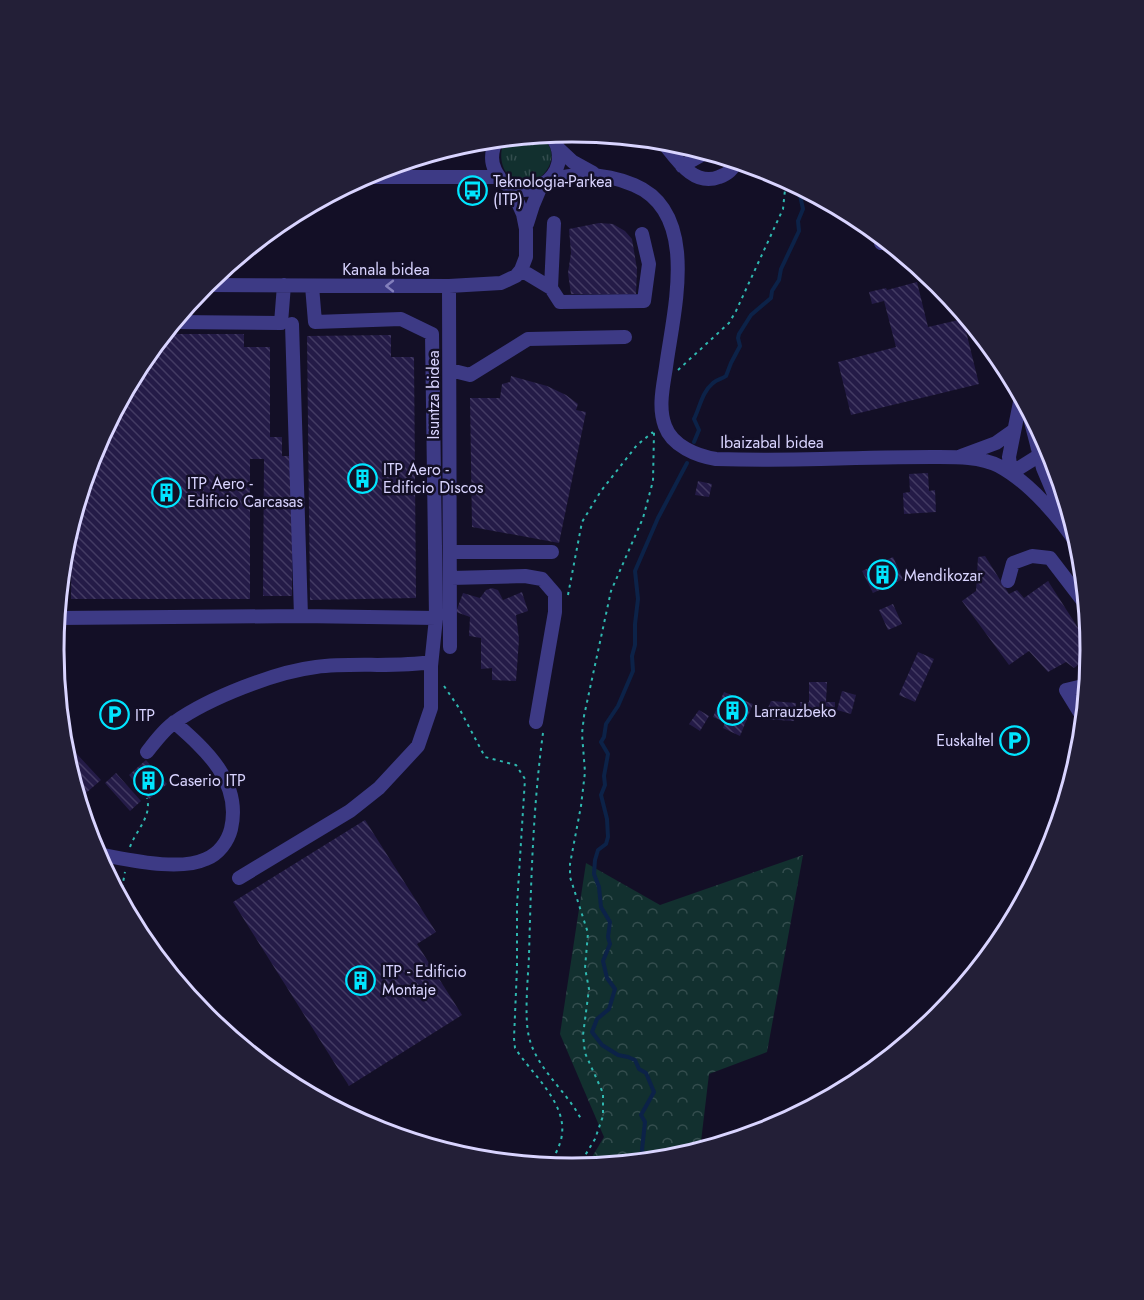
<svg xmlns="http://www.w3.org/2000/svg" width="1144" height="1300" font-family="Jost,sans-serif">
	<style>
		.grass { fill: url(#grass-tufts) }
		.forest { fill: url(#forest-crowns) }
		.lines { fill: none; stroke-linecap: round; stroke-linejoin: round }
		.stream { stroke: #0c2248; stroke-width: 4 }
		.building { fill: url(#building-back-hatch) }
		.path { stroke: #2fb8b0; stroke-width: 2; stroke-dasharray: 3 4.5; stroke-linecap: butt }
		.minor { stroke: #3d3a85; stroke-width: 14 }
		.oneway { stroke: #837fbc }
		.labels { text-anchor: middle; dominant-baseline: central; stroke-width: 5; stroke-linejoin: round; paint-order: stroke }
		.poi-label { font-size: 16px; fill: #d9d4ff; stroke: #130f26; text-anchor: start }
		.street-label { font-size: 16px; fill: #d9d4ff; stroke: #130f26 }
		.rim { fill: none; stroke: #d9d4ff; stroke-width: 3 }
	</style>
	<defs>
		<pattern id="grass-tufts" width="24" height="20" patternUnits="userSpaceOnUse" patternTransform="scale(1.5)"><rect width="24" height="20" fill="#12302f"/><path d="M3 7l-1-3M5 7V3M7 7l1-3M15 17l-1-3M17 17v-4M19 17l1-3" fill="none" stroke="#344d4e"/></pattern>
		<pattern id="forest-crowns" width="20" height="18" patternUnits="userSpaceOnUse" patternTransform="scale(1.5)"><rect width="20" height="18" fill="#12302f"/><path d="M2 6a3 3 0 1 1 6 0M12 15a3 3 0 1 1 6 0" fill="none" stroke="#344d4e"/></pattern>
		<pattern id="building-back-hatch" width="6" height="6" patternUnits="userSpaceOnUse" patternTransform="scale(1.5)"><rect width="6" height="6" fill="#241b47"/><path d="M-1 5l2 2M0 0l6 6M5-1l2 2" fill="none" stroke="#433b63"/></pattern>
	</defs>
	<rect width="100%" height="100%" fill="#130f26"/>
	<!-- grass -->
	<path class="grass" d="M538,135c36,21 -9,69 -32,37 -6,-8 -8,-28 4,-34 7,-3 20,-2 28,-3z"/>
	<!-- forest -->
	<path class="forest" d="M803,855l-36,197 -58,22 -9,76 -27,8 -87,9 18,-30 -44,-103 26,-171 74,42z"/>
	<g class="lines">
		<!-- stream -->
		<path class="stream" d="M694,442l5,-12 -5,-11c6,-12 8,-27 19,-36 4,-4 9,-4 13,-7l5,-13 9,-17 -2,-8 1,-4 12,-19 20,-17 1,-7 7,-11 2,-11 18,-38 -1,-10 5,-12 -5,-23
			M646,1161l-4,-11 3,-28 -4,-7 13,-23 -8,-19 -7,-4 -4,-9 -7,-3 -10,-2 -16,-10 -10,-13 5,-13 12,-10 6,-20 -8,-11 -4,-17 7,-17 -2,-7 2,-15 -9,-15 -2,-20 -5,-13 1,-14 3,-10 8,-6 2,-7 -1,-18 -6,-24 4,-10 -1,-9 4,-22 -7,-12 3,-5 2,-13 12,-18 15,-35 -1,-15 3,-11v-21l3,-25 -3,-28 23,-53 29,-55"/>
	</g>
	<!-- building -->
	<path class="building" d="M599,223l14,1 12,7 7,8 5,30 -1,25h-65l-3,-21 3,-20 -2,-24z
		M917,282l11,45 35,-8 16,65 -128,31 -13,-53 58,-15 -12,-46 -12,3 -3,-12 17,-4 1,2z
		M164,334h80v13h26v90h12v19h10v140h-29l1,-137h-14v140h-179l1,-75 22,-73 47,-89z
		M391,335v22h23l2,241 -106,2 -3,-264z
		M511,376l36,10 19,9 12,9 -2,6 10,2 -27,131 -87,-16 -2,-129h30l2,-14 8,-2z
		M928,473l1,18 6,-1 1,22 -32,2 -1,-21 7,-1 -1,-18z
		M698,481l14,3 -3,13 -14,-2z
		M985,556l24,38 8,-4 7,8 24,-17 41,64v12l-15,11 -8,-6 -18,10 -19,-21 -20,14 -47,-64 14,-10 2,-34z
		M893,557l10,22 -30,14 -11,-22z
		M492,588l6,2 5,10 19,-8 6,19 -12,4 3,24 -3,42 -24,-1v-12l-11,1v-31l-12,-2 1,-19 -14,-5 7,-19 17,5 6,-8z
		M893,604l9,20 -14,6 -9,-20z
		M918,652l16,7 -19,43 -16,-7z
		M809,682h18l-1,20h9v14l-35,-1v-13h9z
		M842,691l14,4 -5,19 -14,-4z
		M724,692l29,12 -13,32 -17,-8 2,-6 -12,-5z
		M771,701l25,2 -2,18 -31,-2z
		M699,710l10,6 -9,15 -11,-7z
		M63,739l38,41 -22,19 -15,-48z
		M146,760l21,24 -18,15 -20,-24z
		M116,773l25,28 -11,10 -25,-28z
		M365,820l71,112 -19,12 45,71 -113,71 -116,-184z"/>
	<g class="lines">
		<!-- path -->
		<path class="path" d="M678,370l51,-47 7,-12 47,-102 3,-29
			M568,595l14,-73 19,-31 36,-46 16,-13
			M444,686l15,22 26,49 31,8 9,14 -8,126v63l-3,70 1,10c16,25 51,54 47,86 -1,11 -8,22 -12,32
			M543,733c-10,74 -12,148 -14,223 -1,22 -5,61 0,81 8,33 39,55 53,84
			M130,847c6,-17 22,-30 17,-49
			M119,895l3,-7 3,-16
			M578,1167l17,-28 8,-23v-23l-18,-40 -2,-18 6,-46 -4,-21 3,-35 -18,-56v-13l11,-58 4,-34 -3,-38 2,-18 27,-125 32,-73 10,-37 1,-49"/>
		<!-- minor -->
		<path class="minor" d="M497,139c-5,10 -7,21 -2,31 21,45 88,5 55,-36
			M662,141c14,17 31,46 57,36 9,-3 14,-7 17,-16
			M558,148l15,14 20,11
			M682,166l25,-14
			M364,177h135
			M550,180c29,-8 56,-7 84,5 67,28 39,128 32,182 -3,20 -8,40 -1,59 7,20 32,30 51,33 35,1 70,1 105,0 37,-1 74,-2 110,-2 22,0 48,-1 68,9 30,16 62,53 80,81
			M527,224l6,-19 8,-19
			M881,243l5,-2
			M521,270l30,18 3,-65
			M205,285l244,1 52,-3 15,-7 5,-6 5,-13v-28l-3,-15 -12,-27
			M449,286l1,361
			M551,288l9,14 84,-1 5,-37 -7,-30
			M174,322l107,1 3,-38
			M292,324l9,292
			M450,370l20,5 58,-36 97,-2
			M1028,410l15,58 22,52
			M961,456l35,-13 17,-12
			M1011,473l-2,-16 12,-60
			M1011,473l29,-18 10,-3
			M450,552h102
			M451,578l74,-2 17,3 13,15v18l-19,110
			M1008,581l5,-18 19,-7 18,2 36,47
			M58,605l1,13 242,-2 135,2 -4,-284 -31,-15 -86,3 -3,-36
			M1083,716h-1l-16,-26 21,-5
			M147,752c8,-10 17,-23 28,-30 34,-24 100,-50 141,-55 38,-5 77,1 115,-5
			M97,854c30,5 81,18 109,5 13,-5 22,-18 25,-30 11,-47 -25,-79 -57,-107
			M239,878l111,-67 29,-23 39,-42 13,-38v-42l5,-48"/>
	</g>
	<!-- one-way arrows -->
	<defs><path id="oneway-chevron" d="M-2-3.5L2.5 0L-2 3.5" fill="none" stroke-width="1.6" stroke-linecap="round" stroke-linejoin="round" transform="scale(1.5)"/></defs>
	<use class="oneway" href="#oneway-chevron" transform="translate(390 286) rotate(-180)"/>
	<!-- icons -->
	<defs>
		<symbol id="bus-ring" viewBox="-11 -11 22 22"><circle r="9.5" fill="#130f26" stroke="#00e5ff" stroke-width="1.5"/><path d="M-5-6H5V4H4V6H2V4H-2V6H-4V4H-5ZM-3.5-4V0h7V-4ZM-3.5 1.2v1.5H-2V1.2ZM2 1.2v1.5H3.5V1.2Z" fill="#00e5ff"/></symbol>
		<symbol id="building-ring" viewBox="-11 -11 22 22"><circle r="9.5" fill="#130f26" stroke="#00e5ff" stroke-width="1.5"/><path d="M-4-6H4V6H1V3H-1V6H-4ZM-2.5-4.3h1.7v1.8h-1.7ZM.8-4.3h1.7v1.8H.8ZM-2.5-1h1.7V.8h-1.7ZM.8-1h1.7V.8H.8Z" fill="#00e5ff"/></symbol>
		<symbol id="parking-ring" viewBox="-11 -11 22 22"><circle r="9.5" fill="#130f26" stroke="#00e5ff" stroke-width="1.5"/><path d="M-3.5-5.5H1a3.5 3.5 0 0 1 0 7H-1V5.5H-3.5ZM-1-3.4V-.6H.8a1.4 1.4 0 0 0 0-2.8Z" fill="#00e5ff"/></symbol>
	</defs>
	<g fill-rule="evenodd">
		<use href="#bus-ring" x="456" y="174" width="33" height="33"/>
		<use href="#building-ring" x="346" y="462" width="33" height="33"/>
		<use href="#building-ring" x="150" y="476" width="33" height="33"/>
		<use href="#building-ring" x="866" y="558" width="33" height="33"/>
		<use href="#building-ring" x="716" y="694" width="33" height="33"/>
		<use href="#parking-ring" x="98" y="698" width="33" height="33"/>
		<use href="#parking-ring" x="998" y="724" width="33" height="33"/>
		<use href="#building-ring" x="132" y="764" width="33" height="33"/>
		<use href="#building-ring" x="344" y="964" width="33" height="33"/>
	</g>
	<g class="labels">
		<!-- poi labels -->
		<g class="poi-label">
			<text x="493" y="181">Teknologia-Parkea<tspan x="493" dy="18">(ITP)</tspan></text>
			<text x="383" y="469">ITP Aero -<tspan x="383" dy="18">Edificio Discos</tspan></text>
			<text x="187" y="483">ITP Aero -<tspan x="187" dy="18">Edificio Carcasas</tspan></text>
			<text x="904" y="575">Mendikozar</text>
			<text x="754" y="711">Larrauzbeko</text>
			<text x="135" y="715">ITP</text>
			<text x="994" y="740" text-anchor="end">Euskaltel</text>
			<text x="169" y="780">Caserio ITP</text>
			<text x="382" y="971">ITP - Edificio<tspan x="382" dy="18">Montaje</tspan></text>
		</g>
		<!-- street labels -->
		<g class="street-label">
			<text x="386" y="269">Kanala bidea</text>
			<text transform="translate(433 395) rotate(-90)">Isuntza bidea</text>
			<text x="772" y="442">Ibaizabal bidea</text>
		</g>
	</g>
	<!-- crop -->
	<path d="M0 0H1144V1300H0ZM64 650a508 508 0 1 1 1016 0a508 508 0 1 1-1016 0Z" fill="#231f37" fill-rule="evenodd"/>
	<path class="rim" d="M64 650a508 508 0 1 1 1016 0a508 508 0 1 1-1016 0Z"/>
</svg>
